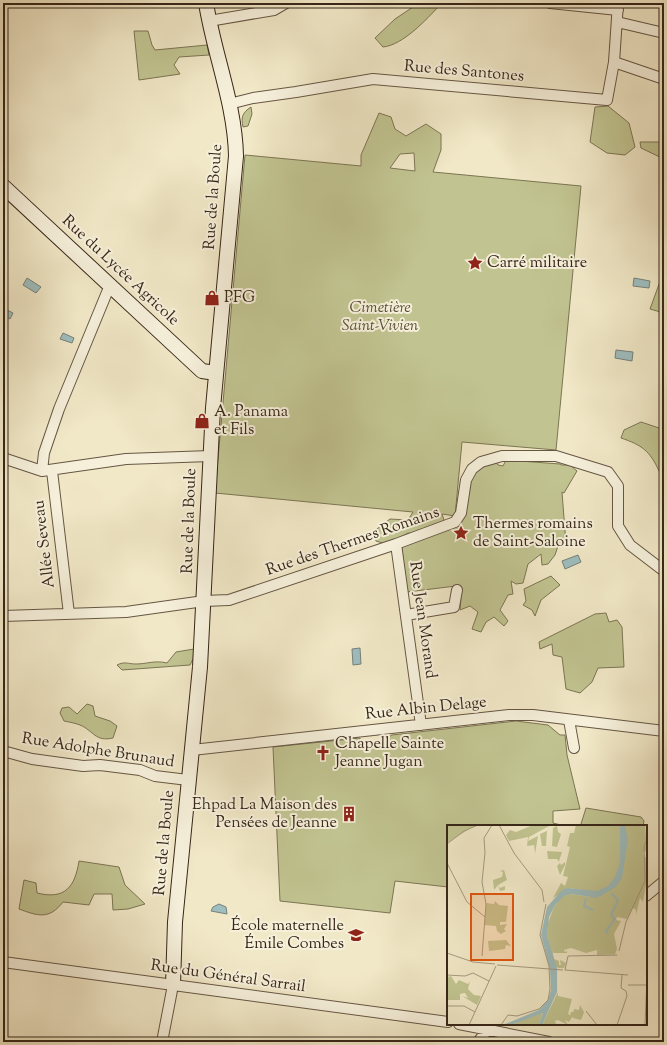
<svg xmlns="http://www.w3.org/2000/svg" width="667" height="1045" font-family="'Sorts Mill Goudy',serif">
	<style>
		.green { fill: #c1c491; stroke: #7c7554; fill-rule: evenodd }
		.water { fill: #9ebebf; stroke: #75817c }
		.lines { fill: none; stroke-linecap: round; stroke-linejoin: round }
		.street-casing { stroke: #665644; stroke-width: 12 }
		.secondary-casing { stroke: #372618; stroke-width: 16 }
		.street { stroke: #f6f0db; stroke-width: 10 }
		.secondary { stroke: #f6f0db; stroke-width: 14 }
		.labels { text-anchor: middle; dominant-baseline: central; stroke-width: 4; stroke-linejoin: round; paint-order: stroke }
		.street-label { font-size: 16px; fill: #372618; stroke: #f6f0db }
		.poi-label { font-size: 16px; fill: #372618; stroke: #f6f0db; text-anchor: start }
		.park-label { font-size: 16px; font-style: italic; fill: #5a4e36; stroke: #f6f0db }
		.inset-river { fill: none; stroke: #9ebebf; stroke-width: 2 }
		.inset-road { fill: none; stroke: #a79a81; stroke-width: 1 }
		.view { fill: #df560d; fill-opacity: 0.15; stroke: #df560d; stroke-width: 2 }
		.inset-edge { fill: none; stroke: #372618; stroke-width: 2 }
	</style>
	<rect width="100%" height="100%" fill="#f1e8c7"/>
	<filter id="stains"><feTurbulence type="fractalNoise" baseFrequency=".005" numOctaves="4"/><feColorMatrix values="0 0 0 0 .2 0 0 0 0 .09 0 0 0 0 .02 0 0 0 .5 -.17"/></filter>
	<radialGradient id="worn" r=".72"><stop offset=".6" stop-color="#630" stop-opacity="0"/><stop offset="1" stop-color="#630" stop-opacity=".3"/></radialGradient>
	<!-- green -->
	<path class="green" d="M419,3h21v2c-14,15 -37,40 -57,42l-8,-9 20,-19z
		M134,31h14l4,14 3,5 52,-5 2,10 -30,2 -5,8 6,9 -41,6z
		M608,106l21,17 6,24 -10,8 -18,-2 -17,-11 5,-35z
		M251,107l1,7 -4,12 -5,1c-2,-10 -1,-14 8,-20z
		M379,113l12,4 4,12 11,7 20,-12 15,10v16l-8,22 148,14 -25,264 -94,-8 -7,74 -13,-2 2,6 -4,4 -25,10 -7,-1 -22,11 -10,-3 -3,-9 17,-13 18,1 5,-8 -198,-19 30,-338 116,11v-11zM414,153l1,18 -25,-3 10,-14z
		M640,142h24v17l-23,-11z
		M662,276l2,1v36l-14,-4z
		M641,422l21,7 2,33 -5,9c-9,-20 -17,-26 -38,-33l3,-8z
		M506,460l54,4 1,1h9l7,6 -13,22 -2,-1 4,52 -8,2 -3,9 -7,9 -6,1 -1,-11 -13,10 -5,19 -7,1 -5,-3 2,13 -5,1 -8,15 8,11 -4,5 -10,-9 -8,5 -5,10 -9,-3 6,-17 -8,-6 -10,4 1,-12 -8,2 3,-14 -49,6 -5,-43 1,-3 53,-23 15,-46 12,-11 13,-4 2,3 5,1z
		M551,576l9,9 -19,15 -6,16 -3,-6 -9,-5 3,-4 -2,-12z
		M606,613l3,9 8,-2 5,7 2,40 -26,1 -6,14 -12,11 -14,-4 -4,-32 -9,-2 -1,-11 -12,5 -1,-7 56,-28z
		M194,649v8l-4,8 -68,5 -5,-5c8,-4 11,-1 19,-1 11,0 19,-4 31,-1l9,-11z
		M87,704l6,2 2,10 15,5 7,5 -4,12c-18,4 -19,-7 -33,-13 -5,-2 -11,-3 -16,-4l-4,-8 2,-5 7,-1 8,7z
		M516,721l32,4 12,10h5l2,20 13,54 -27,2v12l12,3h-117v61l-53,-6 -5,32 -110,-12 -7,-154 87,-9 1,10 24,-1 2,-9 5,-3z
		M586,808l55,9 3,4 -1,5h-60l-2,-2z
		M79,861l40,6 6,18 20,19 -17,5 -15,1 -1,-16h-18l-5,11 -26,-3c-14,18 -25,14 -44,7l5,-29 12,3 1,10c28,7 38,-6 42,-32z"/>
	<!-- water -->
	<path class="water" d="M27,278l14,9 -5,6 -13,-8z
		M634,278l16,3 -1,7 -16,-2z
		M3,308l10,5 -3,6 -7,-4z
		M63,333l11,5 -2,5 -12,-4z
		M616,350l17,2 -1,9 -17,-3z
		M578,555l3,7 -16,7 -3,-8z
		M360,648l1,16 -8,1 -1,-16z
		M219,904l7,3 1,7 -16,-3 2,-4z"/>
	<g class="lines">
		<defs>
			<path id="street" d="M550,3l68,7
				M209,21l65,-11 12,-7
				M617,22l47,11
				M614,62l50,17
				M229,104l24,-6 43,-6 77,-13 234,21 7,-38 4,-59
				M3,458l39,13 84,-12 84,-3
				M42,471l2,-18 15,-44 51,-124
				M52,471l17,143
				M396,544l25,181
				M406,615l48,-8 3,-17
				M3,616l123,-4 78,-11 25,-1 167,-56 59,-22 6,-9 5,-33 6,-11 9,-7 21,-6h54l52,16 10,14v40l12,19 34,26
				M569,720l5,28
				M192,750l317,-35h24l131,16
				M3,751l29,8 51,7 17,-1 40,5 15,6 33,4
				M646,896l18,-15
				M3,962l445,60
				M459,1024l90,18
				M162,1042l11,-57
				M478,1042l10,-13"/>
			<path id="secondary" d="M3,186l199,185 14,2
				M173,985l2,-63 25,-255 13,-259 23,-252c-1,-52 -22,-102 -30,-153"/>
		</defs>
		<!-- street casing -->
		<use href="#street" class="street-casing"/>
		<!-- secondary casing -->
		<use href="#secondary" class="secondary-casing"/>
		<!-- street -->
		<use href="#street" class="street"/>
		<!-- secondary -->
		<use href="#secondary" class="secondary"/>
	</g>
	<!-- icons -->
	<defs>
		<symbol id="sight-bare" viewBox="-9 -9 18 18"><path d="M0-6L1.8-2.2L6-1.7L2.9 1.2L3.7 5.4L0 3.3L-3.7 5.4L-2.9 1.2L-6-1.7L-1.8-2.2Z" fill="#8f2418" stroke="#f6f0db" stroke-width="2.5" paint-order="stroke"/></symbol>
		<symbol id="shop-bare" viewBox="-9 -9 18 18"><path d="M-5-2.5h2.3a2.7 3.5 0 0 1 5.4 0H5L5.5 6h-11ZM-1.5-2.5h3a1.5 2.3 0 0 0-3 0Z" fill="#8f2418" stroke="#f6f0db" stroke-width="2.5" paint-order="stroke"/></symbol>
		<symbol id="church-bare" viewBox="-9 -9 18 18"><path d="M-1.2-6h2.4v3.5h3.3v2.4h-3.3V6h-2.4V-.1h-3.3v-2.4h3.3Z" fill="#8f2418" stroke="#f6f0db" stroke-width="2.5" paint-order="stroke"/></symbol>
		<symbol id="building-bare" viewBox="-9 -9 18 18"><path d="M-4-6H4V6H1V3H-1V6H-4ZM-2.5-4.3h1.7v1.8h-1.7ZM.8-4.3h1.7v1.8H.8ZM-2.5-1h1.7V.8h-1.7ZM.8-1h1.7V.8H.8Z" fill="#8f2418" stroke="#f6f0db" stroke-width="2.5" paint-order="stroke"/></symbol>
		<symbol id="school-bare" viewBox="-9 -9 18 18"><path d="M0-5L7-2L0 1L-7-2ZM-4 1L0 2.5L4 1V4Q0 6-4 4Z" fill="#8f2418" stroke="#f6f0db" stroke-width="2.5" paint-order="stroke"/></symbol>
	</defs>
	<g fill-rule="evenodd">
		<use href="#sight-bare" x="464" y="252" width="22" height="22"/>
		<use href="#shop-bare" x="201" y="287" width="22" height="22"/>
		<use href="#shop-bare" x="191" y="410" width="22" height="22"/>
		<use href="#sight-bare" x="450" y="522" width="22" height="22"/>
		<use href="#church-bare" x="312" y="742" width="22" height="22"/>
		<use href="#building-bare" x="338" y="803" width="22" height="22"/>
		<use href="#school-bare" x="345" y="924" width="22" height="22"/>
	</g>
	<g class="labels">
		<!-- street labels -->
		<g class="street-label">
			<text transform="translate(464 72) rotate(5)">Rue des Santones</text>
			<text transform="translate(214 197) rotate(-86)">Rue de la Boule</text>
			<text transform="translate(120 271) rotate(43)">Rue du Lycée Agricole</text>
			<text transform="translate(190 521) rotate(-88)">Rue de la Boule</text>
			<text transform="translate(353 542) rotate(-19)">Rue des Thermes Romains</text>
			<text transform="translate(45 544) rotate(-97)">Allée Seveau</text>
			<text transform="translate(422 620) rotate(82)">Rue Jean Morand</text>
			<text transform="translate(426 709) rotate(-6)">Rue Albin Delage</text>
			<text transform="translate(98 751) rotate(9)">Rue Adolphe Brunaud</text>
			<text transform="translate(165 843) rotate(-85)">Rue de la Boule</text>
			<text transform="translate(228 977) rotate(8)">Rue du Général Sarrail</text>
		</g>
		<!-- poi labels -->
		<g class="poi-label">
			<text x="487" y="263">Carré militaire</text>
			<text x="224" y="298">PFG</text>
			<text x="214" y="412">A. Panama<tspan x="214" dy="18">et Fils</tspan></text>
			<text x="473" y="524">Thermes romains<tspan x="473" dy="18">de Saint-Saloine</tspan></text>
			<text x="335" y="744">Chapelle Sainte<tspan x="335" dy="18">Jeanne Jugan</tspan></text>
			<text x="337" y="805" text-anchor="end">Ehpad La Maison des<tspan x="337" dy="18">Pensées de Jeanne</tspan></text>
			<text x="344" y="926" text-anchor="end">École maternelle<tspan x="344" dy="18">Émile Combes</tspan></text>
		</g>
		<!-- park labels -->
		<g class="park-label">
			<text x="380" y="308">Cimetière<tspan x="380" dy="18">Saint-Vivien</tspan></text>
		</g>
	</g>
	<!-- overview -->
	<g transform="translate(447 825)">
		<rect width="200" height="200" fill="#f1e8c7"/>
		<path d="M0,0h29l-29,18zM86,0h18l-22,12 -1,4 10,-5 -3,18 -1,-9 -7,1 1,-9 -19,4 -3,-6 4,-5 6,2zM129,0h69l2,25 -4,3 2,5 2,-3v24l-4,23 -3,-4 -4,17v-5l-3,-2 -6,11 -10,-2 -1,3 5,1 -7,13 3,15 -2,5 -18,1v-5l-11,3 -15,-5 -7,2 1,2 2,-1v2h-14l-1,-3 2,9 5,2v4h2l-1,-5 6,3 -2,5h-6l-2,-2 -7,-18 -2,-12 1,-13 6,-16 7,-10 9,-3 21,3 -8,-7 -14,-2 -16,10 8,-15 4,3 3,-9 -5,-1 7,-29 -3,-1 3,-13h4zM110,1l1,6 3,2 -4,13 -5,-1 1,-18zM104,4l-4,2 -1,15h-4l-2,-12zM100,26l15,1 -3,9 2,4 4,-3v3l-5,10 -3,-9 3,-3 -3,-4h-9zM57,45l3,10 -9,5 2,3 5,-2v4l-5,1 -2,-6 -4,5 -1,-10 9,-3 1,-5 -3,-1zM48,76l4,4 9,1 -2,16h-6v3l7,-1 -3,5 2,2 -5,3 -4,-3 -1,-5 -12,-1 2,-22 8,1zM59,115l5,6 -5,-1 -1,4 -16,2 -1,-10zM110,145l1,26 14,3 -4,15 5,2 -4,6 -4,-2 3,5 -10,-5 -3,1 1,3 -14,1 16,-33zM4,151l5,8 3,-4 9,4 2,-3 -2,8 6,6 7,1 -4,9 -15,-9 6,2 -3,-5 -5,1v6h-13v-23zM133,180l4,7 -1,3 -3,-1 3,1 -2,5 -8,-2 -3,-5 4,-2v-2l5,1zM96,188l-4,12h-28l17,-7z" fill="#c1c491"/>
		<path d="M173,0h5l3,15 -6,38 -6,9 -19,11 -26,-4 -7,2 -9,9 -6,12 -2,19 10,32v24l-15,33h-3l4,-12 -32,12h-8l36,-15 9,-10 3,-10 -1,-20 -9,-35 6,-28 15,-17 6,-2 29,3 11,-5 7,-9 5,-15z" fill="#9ebebf"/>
		<path class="inset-river" d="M164,68l7,7 -7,15M139,73l-2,8 9,4M161,109l-2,-3 9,-12 -4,-4"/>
		<path class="inset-road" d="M52,0l15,28 28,37 2,12M0,19l17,-13 14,-6M0,38l20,39 18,15M179,97l19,-41 -1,-35 3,-6M172,126l7,-29M0,128l26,9 22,2M35,131l4,-52 -4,-22 3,-29 -1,-15 8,-13M50,140l66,5M118,145l3,-14 49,-1M118,145l63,5M0,150l18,1 8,-3 16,8M181,160h19M0,181h17l11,6M139,186l11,14M22,200l27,-59M54,200l7,-10 9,1 22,-7 9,-9 2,-11 -1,-23 -9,-31 6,-31M170,200l10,-29 -1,-5 -5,-3 1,-13M198,200l2,-47"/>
		<path class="view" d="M24,69h42v66h-42z"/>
		<rect width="200" height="200" class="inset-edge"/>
	</g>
	<!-- margin -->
	<rect width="667" height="1045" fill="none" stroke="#f1e8c7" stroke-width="16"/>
	<rect x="4" y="4" width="659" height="1037" fill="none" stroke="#372618" stroke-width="2"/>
	<rect x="8" y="8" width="651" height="1029" fill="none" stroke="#372618"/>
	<rect width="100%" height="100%" filter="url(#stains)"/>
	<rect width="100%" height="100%" fill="url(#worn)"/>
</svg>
